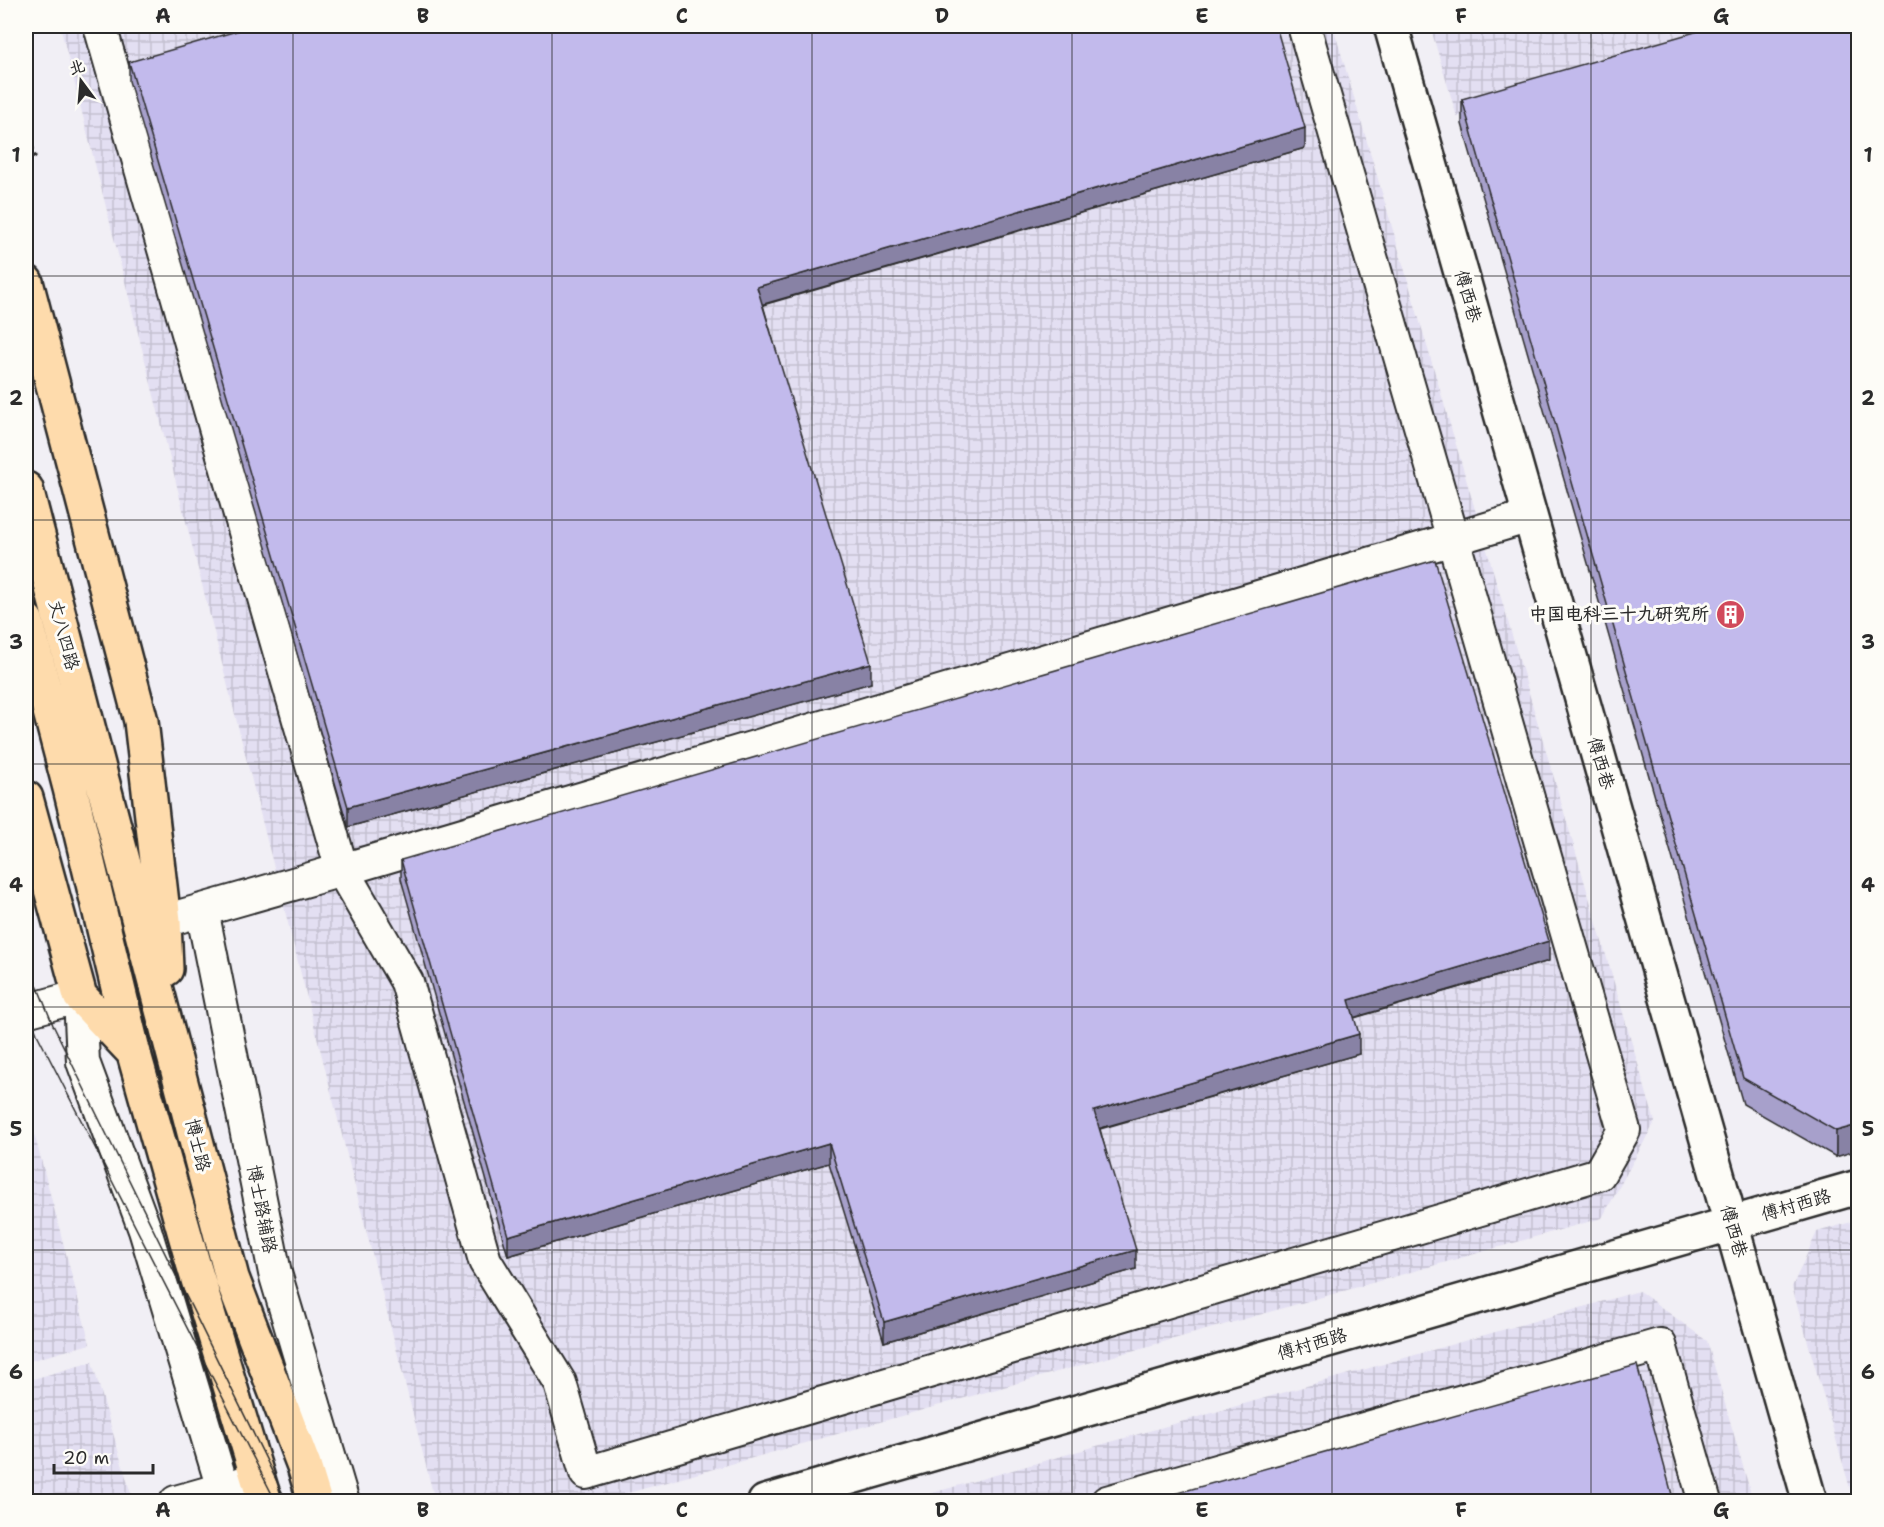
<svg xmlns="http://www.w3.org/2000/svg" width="1884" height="1527" font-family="'Shantell Sans','LXGW WenKai TC',sans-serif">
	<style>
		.industrial { fill: url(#industrial-grid) }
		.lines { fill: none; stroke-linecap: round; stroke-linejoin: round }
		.street-casing { stroke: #2b2b2b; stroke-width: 36 }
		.secondary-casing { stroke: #2b2b2b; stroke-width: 38 }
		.primary-casing { stroke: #2b2b2b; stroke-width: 38 }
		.path { stroke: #2b2b2b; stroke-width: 4; stroke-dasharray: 6 4.5; stroke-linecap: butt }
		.street { stroke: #fdfcf7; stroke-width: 32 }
		.secondary { stroke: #fdfcf7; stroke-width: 33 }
		.primary { stroke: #fedbac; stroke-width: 33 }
		.tram { stroke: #2b2b2b; stroke-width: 1.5 }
		.wall { fill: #a7a0cb; stroke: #2b2b2b; stroke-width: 1.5 }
		.shaded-wall { fill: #8882a5; stroke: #2b2b2b; stroke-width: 1.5 }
		.building { fill: #c2baec; stroke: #2b2b2b; stroke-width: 1.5 }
		.grid { fill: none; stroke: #2b2b2b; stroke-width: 1.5; stroke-opacity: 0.55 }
		.labels { text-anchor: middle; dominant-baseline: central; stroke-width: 6; stroke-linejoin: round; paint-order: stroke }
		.street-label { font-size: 18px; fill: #2b2b2b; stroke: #fdfcf7 }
		.poi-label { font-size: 18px; font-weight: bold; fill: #2b2b2b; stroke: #fdfcf7; text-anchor: end }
		.neatline { fill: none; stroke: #2b2b2b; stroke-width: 2 }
		.grid-label { font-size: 20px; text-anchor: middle; font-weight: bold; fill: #2b2b2b }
	</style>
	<defs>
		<pattern id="industrial-grid" width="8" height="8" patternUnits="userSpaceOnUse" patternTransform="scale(1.5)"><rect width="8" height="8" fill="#e3dff2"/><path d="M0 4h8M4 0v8" fill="none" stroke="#c3c0d0"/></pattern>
	</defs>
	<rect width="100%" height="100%" fill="#f1eff5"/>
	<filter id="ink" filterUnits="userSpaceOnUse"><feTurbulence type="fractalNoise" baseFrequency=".0167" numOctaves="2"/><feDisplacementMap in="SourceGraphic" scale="12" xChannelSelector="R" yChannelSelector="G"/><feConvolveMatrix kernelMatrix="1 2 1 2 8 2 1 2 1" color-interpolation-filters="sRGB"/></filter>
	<g filter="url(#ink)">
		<!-- industrial -->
		<path class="industrial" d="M60,26h1273l322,1096 -53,96 -1002,283h-165z
			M1430,26h347l-320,91z
			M26,1103l64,241 -64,18z
			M1858,1220v281l-4,1 -62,-215 25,-55z
			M1639,1291l68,50 46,160 -852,1z
			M92,1362l41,139h-107v-120z"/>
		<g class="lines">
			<defs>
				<path id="street" d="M100,26l242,844 1111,-331 -149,-513
					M202,910l73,363 68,229
					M164,921l178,-51 65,112 78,279 75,122 26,90 1013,-299 25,-44 -171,-591 77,-23
					M26,1011l54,-15 3,66 62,168 82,272
					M176,1502l67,-19
					M1107,1502l553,-157 45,157"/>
				<path id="secondary" d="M1391,26l419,1476
					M765,1502l1093,-315"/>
				<path id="primary" d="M26,282l115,439 23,200 2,48
					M26,489l206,789 72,188 11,36
					M26,620l44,168 64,266 59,209 72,239
					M26,798l54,198 54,57"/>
			</defs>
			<!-- street casing -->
			<use href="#street" class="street-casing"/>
			<!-- secondary casing -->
			<use href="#secondary" class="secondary-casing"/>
			<!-- primary casing -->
			<use href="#primary" class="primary-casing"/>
			<!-- path -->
			<path class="path" d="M26,124l9,34"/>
			<!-- street -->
			<use href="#street" class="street"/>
			<!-- secondary -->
			<use href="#secondary" class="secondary"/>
			<!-- primary -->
			<use href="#primary" class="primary"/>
			<!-- tram -->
			<path class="tram" d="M26,958l27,67 234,477
				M26,1005l11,29 239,468"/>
		</g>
		<!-- wall -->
		<path class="wall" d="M1858,26l-22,1131 -93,-53 -281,-980v-25z
			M129,62l1176,86 -542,157 108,378 -523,144 -219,-746z
			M401,860l1148,101 -195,57 5,36 -259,75 36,140 -252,73 -55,-179 -321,93 -107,-377z"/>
		<!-- shaded-wall -->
		<path class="shaded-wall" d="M1305,128v20l-548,158v-19z
			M871,663v20l-523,144v-20z
			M1549,941v20l-200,58v-19z
			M1359,1034v20l-265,76v-19z
			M1858,1125v25l-22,7v-26z
			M829,1143v20l-321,93v-20z
			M1136,1250v19l-252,73v-20z"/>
		<!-- building -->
		<path class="building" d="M254,26h1022l29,102 -548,159 114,376 -523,144 -219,-745z
			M1716,26h142v1099l-22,6 -93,-53 -281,-979z
			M1435,560l114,381 -200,59 10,34 -265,77 42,139 -252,72 -55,-179 -321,93 -107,-376z
			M1637,1365l37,137h-529z"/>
	</g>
	<!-- grid -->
	<path class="grid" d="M293,26v1476M552,26v1476M812,26v1476M1072,26v1476M1332,26v1476M1591,26v1476M26,276h1832M26,520h1832M26,764h1832M26,1007h1832M26,1250h1832"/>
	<!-- icons -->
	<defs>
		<symbol id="building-disc" viewBox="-11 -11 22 22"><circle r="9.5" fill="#d1495b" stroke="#fdfcf7"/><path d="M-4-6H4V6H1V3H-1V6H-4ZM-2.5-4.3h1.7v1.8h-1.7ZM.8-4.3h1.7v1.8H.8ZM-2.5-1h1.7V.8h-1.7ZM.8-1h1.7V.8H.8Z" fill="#fff"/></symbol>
	</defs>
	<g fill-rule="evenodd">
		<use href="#building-disc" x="1714" y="598" width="33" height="33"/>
	</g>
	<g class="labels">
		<!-- street labels -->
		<g class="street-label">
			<text transform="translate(1468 296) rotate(74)">傅西巷</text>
			<text transform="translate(64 635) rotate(75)">丈八四路</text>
			<text transform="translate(1601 763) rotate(74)">傅西巷</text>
			<text transform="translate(198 1145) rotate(76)">博士路</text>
			<text transform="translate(1796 1205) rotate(-16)">傅村西路</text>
			<text transform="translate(262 1209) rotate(79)">博士路辅路</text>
			<text transform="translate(1734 1231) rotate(74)">傅西巷</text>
			<text transform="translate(1312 1344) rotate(-16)">傅村西路</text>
		</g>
		<!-- poi labels -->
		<g class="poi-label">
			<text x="1709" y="614">中国电科三十九研究所</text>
		</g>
	</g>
	<!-- margin -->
	<rect width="1884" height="1527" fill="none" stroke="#fdfcf7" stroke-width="66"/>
	<!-- north arrow -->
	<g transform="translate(81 81) rotate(344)" stroke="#fdfcf7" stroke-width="4.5" paint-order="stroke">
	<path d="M0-4.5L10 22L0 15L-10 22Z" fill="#2b2b2b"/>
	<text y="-9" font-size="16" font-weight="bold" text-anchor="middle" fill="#2b2b2b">北</text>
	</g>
	<!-- scale -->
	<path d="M54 1464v9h99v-9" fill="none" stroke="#2b2b2b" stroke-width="3"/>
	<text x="63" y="1464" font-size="18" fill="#2b2b2b" stroke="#fdfcf7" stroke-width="4.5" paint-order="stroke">20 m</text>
	<rect x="33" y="33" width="1818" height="1461" class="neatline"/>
	<g class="grid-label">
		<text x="163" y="23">A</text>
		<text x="423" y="23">B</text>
		<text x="682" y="23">C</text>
		<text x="942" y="23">D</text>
		<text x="1202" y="23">E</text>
		<text x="1461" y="23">F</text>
		<text x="1721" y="23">G</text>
		<text x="16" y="162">1</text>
		<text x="1868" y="162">1</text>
		<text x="16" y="405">2</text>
		<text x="1868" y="405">2</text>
		<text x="16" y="649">3</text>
		<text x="1868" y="649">3</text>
		<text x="16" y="892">4</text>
		<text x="1868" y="892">4</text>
		<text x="16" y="1136">5</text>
		<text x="1868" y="1136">5</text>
		<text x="16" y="1379">6</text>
		<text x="1868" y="1379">6</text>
		<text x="163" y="1517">A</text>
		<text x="423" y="1517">B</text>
		<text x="682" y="1517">C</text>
		<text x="942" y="1517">D</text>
		<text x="1202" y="1517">E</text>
		<text x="1461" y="1517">F</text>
		<text x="1721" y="1517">G</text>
	</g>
</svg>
